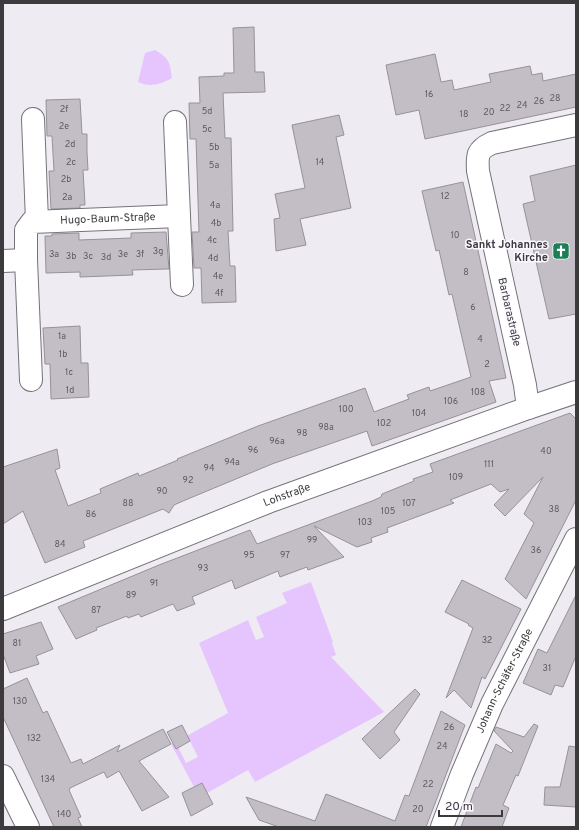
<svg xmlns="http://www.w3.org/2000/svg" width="579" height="830" font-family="Overpass,sans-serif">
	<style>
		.green { fill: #e6c5fe }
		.building { fill: #c3bec6; stroke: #969299 }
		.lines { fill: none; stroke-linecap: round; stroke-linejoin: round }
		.minor-casing { stroke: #767279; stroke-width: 24 }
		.minor { stroke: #fff; stroke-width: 22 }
		.labels { text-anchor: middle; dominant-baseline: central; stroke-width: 3; stroke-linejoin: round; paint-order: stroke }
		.number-label { font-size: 9px; fill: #5e5b5f }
		.street-label { font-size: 11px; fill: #3c3a3d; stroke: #fcf8ff }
		.poi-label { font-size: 11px; font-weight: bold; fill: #3c3a3d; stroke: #fcf8ff; text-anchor: end }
	</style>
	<rect width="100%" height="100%" fill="#efebf3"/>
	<!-- green -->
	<path class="green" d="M155,50c14,8 15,12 17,28 -11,6 -22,10 -34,4l7,-29z
		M311,582l22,60 -1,1 4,12 -5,2 53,55 -129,70 -7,-12 -41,23 -5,-10 -8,4 -23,-43 2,-1 3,5 2,-1 8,16 12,-6 -8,-16 -4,2 -3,-5 45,-25 -29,-70 49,-23 8,20 8,-3 -8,-20 31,-14 -5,-10z"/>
	<!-- building -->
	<path class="building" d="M254,27l1,45h9l1,20 -42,1 2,45h6l2,93h-5l2,35h5l1,36 -34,1 -1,-35h-7l-2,-36h7l-3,-93h-6l-1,-36h11l-1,-26 25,-1v-3h10l-1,-45z
		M435,54l6,28 11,-2 2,10 37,-8 -2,-8 41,-8 2,9 10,-2 1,8 33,-7v33l-151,32 -6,-29 -23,5 -10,-50z
		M80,99l2,35h5v18l1,18h-5l2,35h-5v3l-29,1 -2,-38h5l-1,-17 -1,-18h-5l-1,-36z
		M339,115l5,20 -8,2 15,71 -51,11 6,26 -30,6 -2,-32 6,-1 -5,-24 30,-6 -13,-63z
		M576,165v149l-27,5 -26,-115 12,-3 -5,-25z
		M463,182l43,196 -17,3 7,21 -124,44 -5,-15 -23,8 -72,25 -89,37 -9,4 -5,8 -6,-4 -80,32 2,6 -40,16 -22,-52 -20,13v-57l54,-18 3,19 -5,2 13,36 33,-13 -1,-4 38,-16 1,3 39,-16 -1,-1 81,-33 107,-38 9,24 35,-13 -2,-4 22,-8 1,4 41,-14 -19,-83 -3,1 -10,-45 -3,1 -14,-60z
		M166,232l3,37h-2l-35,1 1,5 -53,2v-5l-34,1 -1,-37h7v-2l27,-1v7l52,-2v-5z
		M80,326l1,37h7l1,34 -38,2 -1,-35h-5l-2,-36z
		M570,413l6,6v81l-50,99 -21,-20 29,-56 -10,-9 19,-37 -38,39 -11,-11 15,-16 -9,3 -9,-8 -41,16 4,3 -67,25 1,4 -17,6 1,4 -15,5 -43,-21 30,31 -36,13 -1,-3 -27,10 -2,-6 -43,18 -3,-9 -40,17 3,7 -18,7 -4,-7 -32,13 -2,-3 -11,4 -1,-2 -31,12 1,2 -21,9 -18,-32 101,-42 91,-35 7,14 115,-43 9,-4 1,-3 32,-13 -1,-2 20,-7 -3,-8z
		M462,580l59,29 -36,70 -3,-2 -11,31 -17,-18 -8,8 27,-70 -5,-3 1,-1 -24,-12z
		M576,595v61l-13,31 -8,-2 -4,10 -28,-12 15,-34 9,4z
		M41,622l12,27 -17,7 3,8 -29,9 -7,-19v-20z
		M27,678l16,35 4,-2 24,52 10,-4 2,5 37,-19 -3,7 46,-23 8,15 -32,17 30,36 -27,14 -23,-40 -12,7 -3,-6 -34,16v1l-1,1 12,27 -3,1 4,9h-28l-51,-110v-28z
		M415,689l5,5 -26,38 6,8 -20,19 -18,-20z
		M441,711l24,14 -39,102h-147l-20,-7 -13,-23 69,24 11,-27 69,27 10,-26 4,1z
		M534,724l4,2 -20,50 -2,-1 -13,30 6,3 -7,19h-41l15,-40 2,1 18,-44 15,9 2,-2 -19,-20 2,-4 28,10z
		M182,725l8,16 -14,8 -9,-17z
		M569,746l7,1v60l-32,-2 1,-18h15z
		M202,783l11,21 -22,12 -9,-23z"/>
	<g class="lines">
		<defs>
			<g id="minor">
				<path d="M33,119l4,102"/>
				<path d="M179,216l3,69"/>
				<path d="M26,260l5,120"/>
				<path id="s1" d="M3,261l23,-1v-30l6,-8 147,-6 -4,-94"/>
				<path d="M528,408l-3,-23 -47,-214c-1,-16 -1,-21 14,-28l84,-18"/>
				<path id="s2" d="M3,609l265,-107 260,-94 48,-16"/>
				<path d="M3,776l25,51"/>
				<path id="s3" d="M442,827l20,-53 30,-70 84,-165"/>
			</g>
		</defs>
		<!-- minor casing -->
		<use href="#minor" class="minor-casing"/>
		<!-- minor -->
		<use href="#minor" class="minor"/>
	</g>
	<!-- icons -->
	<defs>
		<symbol id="church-square" viewBox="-11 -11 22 22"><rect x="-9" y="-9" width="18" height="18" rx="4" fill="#1c7e56" stroke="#fcf8ff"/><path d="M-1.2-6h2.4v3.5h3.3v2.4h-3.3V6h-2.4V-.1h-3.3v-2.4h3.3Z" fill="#fff"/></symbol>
	</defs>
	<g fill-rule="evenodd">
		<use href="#church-square" x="551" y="241" width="20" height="20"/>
	</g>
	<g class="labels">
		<!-- number labels -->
		<g class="number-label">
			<text x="429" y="94">16</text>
			<text x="555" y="98">28</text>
			<text x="539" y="101">26</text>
			<text x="522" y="105">24</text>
			<text x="505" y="108">22</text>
			<text x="64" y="109">2f</text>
			<text x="207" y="111">5d</text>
			<text x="489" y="112">20</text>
			<text x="464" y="114">18</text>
			<text x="64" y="126">2e</text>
			<text x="207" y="129">5c</text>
			<text x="70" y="144">2d</text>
			<text x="214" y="147">5b</text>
			<text x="71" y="162">2c</text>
			<text x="320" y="162">14</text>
			<text x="214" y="165">5a</text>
			<text x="66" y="179">2b</text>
			<text x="445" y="196">12</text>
			<text x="67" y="197">2a</text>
			<text x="215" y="205">4a</text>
			<text x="216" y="223">4b</text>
			<text x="455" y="235">10</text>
			<text x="212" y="240">4c</text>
			<text x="158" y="251">3g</text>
			<text x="54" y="254">3a</text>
			<text x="123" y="254">3e</text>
			<text x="140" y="254">3f</text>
			<text x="71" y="256">3b</text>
			<text x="88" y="256">3c</text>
			<text x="106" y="257">3d</text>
			<text x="213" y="258">4d</text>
			<text x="466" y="272">8</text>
			<text x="218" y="276">4e</text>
			<text x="219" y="293">4f</text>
			<text x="473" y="307">6</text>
			<text x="62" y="336">1a</text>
			<text x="480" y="339">4</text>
			<text x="63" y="354">1b</text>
			<text x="487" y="364">2</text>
			<text x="69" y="372">1c</text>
			<text x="70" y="390">1d</text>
			<text x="478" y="392">108</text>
			<text x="451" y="401">106</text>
			<text x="346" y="409">100</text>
			<text x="419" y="413">104</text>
			<text x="384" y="423">102</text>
			<text x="326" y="427">98a</text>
			<text x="302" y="433">98</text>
			<text x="277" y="441">96a</text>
			<text x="253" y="450">96</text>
			<text x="546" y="451">40</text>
			<text x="232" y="462">94a</text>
			<text x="489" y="464">111</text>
			<text x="209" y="468">94</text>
			<text x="456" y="477">109</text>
			<text x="188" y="480">92</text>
			<text x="162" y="491">90</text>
			<text x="128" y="503">88</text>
			<text x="409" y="503">107</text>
			<text x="554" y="509">38</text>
			<text x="388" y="511">105</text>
			<text x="91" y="514">86</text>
			<text x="365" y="522">103</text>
			<text x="312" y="540">99</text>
			<text x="60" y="544">84</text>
			<text x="536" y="550">36</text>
			<text x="249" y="555">95</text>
			<text x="285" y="555">97</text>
			<text x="203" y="568">93</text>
			<text x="154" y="583">91</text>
			<text x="131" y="595">89</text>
			<text x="96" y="610">87</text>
			<text x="487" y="640">32</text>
			<text x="17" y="643">81</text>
			<text x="547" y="668">31</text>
			<text x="20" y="701">130</text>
			<text x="449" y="727">26</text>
			<text x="34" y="738">132</text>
			<text x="442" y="746">24</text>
			<text x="48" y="779">134</text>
			<text x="428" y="784">22</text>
			<text x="418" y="809">20</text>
			<text x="64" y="814">140</text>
		</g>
		<!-- street labels -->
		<g class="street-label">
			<text stroke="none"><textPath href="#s1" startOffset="139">Hugo-Baum-Straße</textPath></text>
			<text transform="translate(509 312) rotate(77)">Barbarastraße</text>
			<text stroke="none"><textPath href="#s2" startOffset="306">Lohstraße</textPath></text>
			<text stroke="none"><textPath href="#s3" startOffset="159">Johann-Schäfer-Straße</textPath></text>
		</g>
		<!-- poi labels -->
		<g class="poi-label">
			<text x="548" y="245">Sankt Johannes<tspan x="548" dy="13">Kirche</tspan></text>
		</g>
	</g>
	<!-- border -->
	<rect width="579" height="830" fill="none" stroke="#3c3a3d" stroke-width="8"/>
	<!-- scale -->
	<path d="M439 810v6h63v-6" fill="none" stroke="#3c3a3d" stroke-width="2"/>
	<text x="445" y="810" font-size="12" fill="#3c3a3d" stroke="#fcf8ff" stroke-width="3" paint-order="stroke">20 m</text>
</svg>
